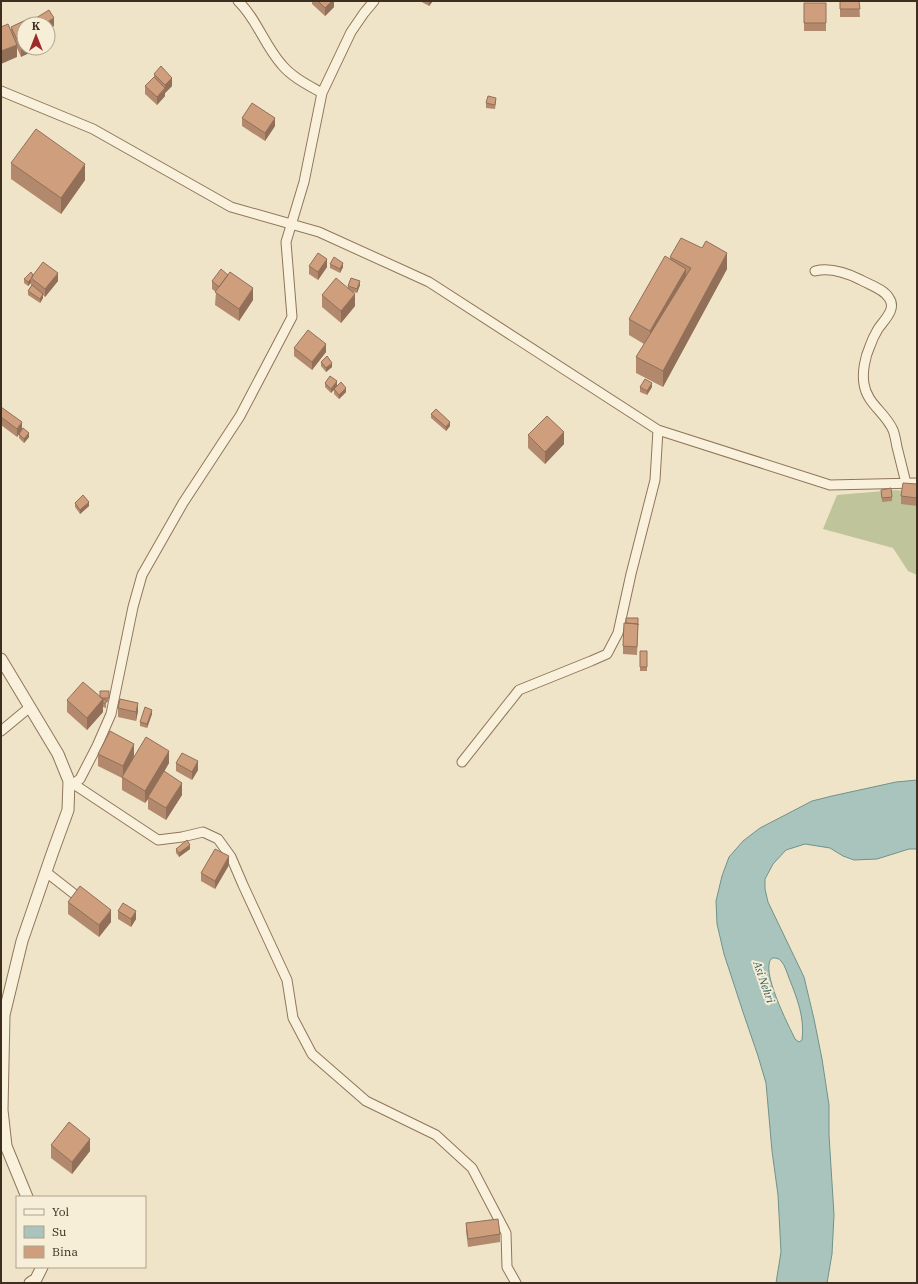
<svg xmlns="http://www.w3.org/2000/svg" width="918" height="1284" font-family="'IBM Plex Serif',serif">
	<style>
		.cemetery { fill: #bfc49a }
		.water { fill: #a9c4bc; stroke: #6f938a; fill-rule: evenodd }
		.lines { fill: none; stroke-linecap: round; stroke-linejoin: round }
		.minor-casing { stroke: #8d765c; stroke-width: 11 }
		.tertiary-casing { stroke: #8d765c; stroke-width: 13 }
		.minor { stroke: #faf1dc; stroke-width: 9 }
		.tertiary { stroke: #faf1dc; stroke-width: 11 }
		.wall { fill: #b2896c }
		.shaded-wall { fill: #916f58 }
		.building { fill: #cf9f7d; stroke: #916f58 }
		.labels { text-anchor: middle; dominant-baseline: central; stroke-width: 4; stroke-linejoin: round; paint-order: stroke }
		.water-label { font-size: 11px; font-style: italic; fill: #2f5d5a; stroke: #f7eed8 }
	</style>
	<rect width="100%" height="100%" fill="#f0e4c8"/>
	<!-- cemetery -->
	<path class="cemetery" d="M895,490l22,2v83l-9,-4 -15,-23 -70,-19 14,-34z"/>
	<!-- water -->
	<path class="water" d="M917,780v69h-8l-32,10 -23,1 -11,-4 -13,-8 -25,-4 -19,6 -13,14 -8,15v10l3,13 36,75 10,42 8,40 7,46v30l5,80 -2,39 -5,29h-51l5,-31 -3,-57 -6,-44 -6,-68 -8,-27 -15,-44 -19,-58 -7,-30 -1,-23 6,-25 7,-19 14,-16 17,-13 29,-15 23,-12 20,-5 64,-14zM772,958c3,0 7,0 9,3 4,4 6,12 8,17 8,20 16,40 13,62l-3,2 -4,-3c-6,-13 -36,-70 -23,-81z"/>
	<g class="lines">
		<defs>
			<path id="minor" d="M238,1c19,18 26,44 44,64 10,12 26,20 40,28
				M1,91l92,38 138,78 88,25 110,50 229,148 172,55 87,-2
				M815,271c16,-4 32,2 46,9 9,5 23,9 28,18 8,11 -5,22 -11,31 -3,5 -6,11 -8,17 -5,11 -8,26 -6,38 3,20 21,28 29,46 2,5 3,12 4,17 3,12 6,24 9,36
				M1,731l29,-24
				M462,762l57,-72 72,-29 16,-7 11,-21 13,-59 24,-94 3,-50
				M69,781l89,59 24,-3 21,-5 15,7 13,18 12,28 44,95 6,38 19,36 54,47 70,34 36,33 34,65 1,34 9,16
				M73,784l7,-5 17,-33 14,-32 22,-107 9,-32 41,-72 57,-87 52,-99 -6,-75 18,-60 18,-89 29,-61 13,-19 10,-12
				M46,872l32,25"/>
			<path id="tertiary" d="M1,659l57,95 11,27 -1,29 -16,44 -30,87 -18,74 -2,95 4,36 21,51
				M30,1283l6,-4 6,-12"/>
		</defs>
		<!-- minor casing -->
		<use href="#minor" class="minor-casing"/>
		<!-- tertiary casing -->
		<use href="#tertiary" class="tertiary-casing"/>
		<!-- minor -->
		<use href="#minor" class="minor"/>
		<!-- tertiary -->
		<use href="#tertiary" class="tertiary"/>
	</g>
	<!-- wall -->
	<path class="wall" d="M312,1h22v6l-9,9 -13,-12z
		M420,1h13l-4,5z
		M840,1h19l1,16h-20z
		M804,3h22v28h-22z
		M30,18l-9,39 -4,-9v9l-6,-26v-4z
		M36,18l18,8 -6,-2h-12z
		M154,74l18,12 -7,7v3l-8,9 -12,-11v-8l9,-8z
		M496,102l-1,7 -9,-1v-5z
		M242,118l33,8 -10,15 -23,-15z
		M11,163l74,17 -24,34 -50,-35z
		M670,257l57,12 -64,118 -27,-14v-16l8,-13 -15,-9v-16l41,-60z
		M330,264l13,3 -3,6 -10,-5z
		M309,266l18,1 -9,13 -9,-6z
		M33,275l25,6 -13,16 -2,-2v3l-3,5 -12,-8v-4l3,-5v-3l-3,3 -4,-3v-4z
		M212,281l41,19 -14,21 -24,-16 1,-13 -4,-3z
		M360,285l-3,8 -4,-1 2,14 -14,17 -19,-16v-12l26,-7v-2z
		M294,348l32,4 -14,18 -18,-14z
		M321,362l11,5 -6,5 -5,-6z
		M325,383l21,9 -7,7 -5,-5v-4l-3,3 -6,-6z
		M640,387h12l-5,8 -7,-3z
		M1,407l21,23 7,7 -5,6 -5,-5v-4l-2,3 -16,-12z
		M431,414l19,12 -4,5 -15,-13z
		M528,435l36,9 -19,20 -17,-16z
		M917,484v22l-16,-2v-8z
		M881,490l11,7v4l-10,1z
		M75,503l14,3 -9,8 -5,-7z
		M638,618v11l-1,26 -14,-1v-8l3,-23z
		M640,651h7v20h-7z
		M109,691v11h-3v6l-3,-1v5l-16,18 -20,-18v-12l33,-3z
		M118,708l20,3 -2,10 -18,-4z
		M152,714l-5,14 -7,-2v-4z
		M98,754l36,2 -3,7h38l-8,14 21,18 -16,25 -18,-11v-10l-3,4 -23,-13v-12l-24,-12z
		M176,763l22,7 -6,10 -16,-9z
		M176,849h14l-11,8 -3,-4z
		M229,865l-14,24 -14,-8v-8z
		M68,902l43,20 -12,15 -31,-23z
		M118,911l18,8 -5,8 -13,-8z
		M51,1145l39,6 -18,23 -21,-16z
		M466,1223l34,11v8l-32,5 -2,-16z"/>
	<!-- shaded-wall -->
	<path class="shaded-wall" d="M332,1h2v6l-9,9v-8z
		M429,1h4l-4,5z
		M54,18v8l-6,4v-6h-4z
		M17,45v12l-16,7v-13z
		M24,47v1h16l-19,9v-9z
		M172,78v8l-7,7v3l-8,9v-8l8,-8v-4z
		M275,118v8l-10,15v-8z
		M85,164v16l-24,34v-16z
		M727,253v16l-64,118v-16z
		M327,259v8l-9,13v-8z
		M343,263v4l-3,6v-4z
		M686,269v16l-36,62v-16z
		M58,273v8l-13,16v-8z
		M31,279v4l-3,3v-4z
		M360,281v4l-3,8v-4z
		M253,288v12l-14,21v-12z
		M43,294v4l-3,5v-4z
		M355,294v12l-14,17v-12z
		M326,344v8l-14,18v-8z
		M332,363v4l-6,5v-4z
		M337,381v5l-6,7v-4z
		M652,383v4l-5,8v-4z
		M346,388v4l-7,7v-4z
		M22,422v8l-5,7v-8z
		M450,422v4l-4,5v-4z
		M564,432v12l-19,20v-12z
		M29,433v4l-5,6v-4z
		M89,502v4l-9,8v-4z
		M103,699v13l-16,18v-12z
		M138,703v8l-2,10v-9z
		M152,710v4l-5,14v-4z
		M134,744v12l-11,23v-13z
		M169,751v12l-20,34h-1v2l-3,4v-12z
		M198,761v9l-6,10v-8z
		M182,783v12l-16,25v-12z
		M190,845v4l-11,8v-4z
		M229,856v9l-14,24v-8z
		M111,910v12l-12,15v-12z
		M136,911v8l-5,8v-8z
		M90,1139v12l-18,23v-12z"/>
	<!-- building -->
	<path class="building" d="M318,1h14l-7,7z
		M840,1h19l1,8h-20z
		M804,3h22v20h-22z
		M49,10l5,8 -10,6h-4l-4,-6z
		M30,18l3,6h-9v23l-3,1 -10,-21z
		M8,24l9,21 -16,6v-24z
		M161,66l11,12 -7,7 -11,-11z
		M154,77l11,11 -8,9 -12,-11z
		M488,96l8,2 -1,7 -9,-2z
		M252,103l23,15 -10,15 -23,-15z
		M36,129l49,35 -24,34 -50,-35z
		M681,238l21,10 4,-7 21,12 -64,118 -27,-14 55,-89 -21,-11z
		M318,253l9,6 -9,13 -9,-6z
		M665,256l21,13 -36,62 -21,-12z
		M334,257l9,6 -3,6 -10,-5z
		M43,262l15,11 -13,16 -14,-11z
		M221,269l7,6 -9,12 -7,-6z
		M31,272l2,3 -1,3 -4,4 -4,-3z
		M230,272l23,16 -14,21 -24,-17z
		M336,278l19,16 -14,17 -19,-16z
		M351,278l9,3 -3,8 -9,-3z
		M32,285l11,9 -3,5 -12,-8z
		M308,330l18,14 -14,18 -18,-14z
		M327,356l5,7 -6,5 -5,-6z
		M330,376l7,5 -6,8 -6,-6z
		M645,379l7,4 -5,8 -7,-4z
		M341,382l5,6 -7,7 -5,-6z
		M1,407l21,15 -5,7 -16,-12z
		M436,409l14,13 -4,5 -15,-13z
		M547,416l17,16 -19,20 -17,-17z
		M23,428l6,5 -5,6 -5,-5z
		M903,483l14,1v14l-16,-2z
		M891,488l1,9 -10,1 -1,-8z
		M83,495l6,7 -9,8 -5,-7z
		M626,618h12v7v-1l-12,-1z
		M624,623l14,1 -1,23 -14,-1z
		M640,651h7v16h-7z
		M83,682l20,17 -16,19 -20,-18z
		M100,691h9v7h-8l-1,-1z
		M120,699l18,4 -2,9 -18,-4z
		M103,700h3v3h-3z
		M145,707l7,3 -5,14 -7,-2z
		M110,731l24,13 -11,22 -25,-12z
		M146,737l23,14 -24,40 -23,-14z
		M182,753l16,8 -6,11 -16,-9z
		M164,771l18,12 -16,25 -18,-11z
		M187,840l3,5 -11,8 -3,-4z
		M215,849l14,7 -14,25 -14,-8z
		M80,886l31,24 -12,15 -31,-23z
		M123,903l13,8 -5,8 -13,-8z
		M69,1122l21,17 -18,23 -21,-17z
		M498,1219l2,15 -32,5 -2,-16z"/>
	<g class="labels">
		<!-- water labels -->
		<g class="water-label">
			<text transform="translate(764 982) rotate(71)">Asi Nehri</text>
		</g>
	</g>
	<!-- border -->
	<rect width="918" height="1284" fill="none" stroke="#3d2e20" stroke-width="4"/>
	<!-- legend -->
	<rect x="16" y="1196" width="130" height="72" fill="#f7eed8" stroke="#ada18e"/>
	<rect x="24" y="1209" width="20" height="6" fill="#faf1dc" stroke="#ada18e"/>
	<text x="52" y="1216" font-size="12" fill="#3d2e20">Yol</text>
	<rect x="24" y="1226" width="20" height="12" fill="#a9c4bc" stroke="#ada18e"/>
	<text x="52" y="1236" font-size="12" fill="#3d2e20">Su</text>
	<rect x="24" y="1246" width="20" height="12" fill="#cf9f7d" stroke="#ada18e"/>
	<text x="52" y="1256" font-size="12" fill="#3d2e20">Bina</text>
	<!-- north arrow -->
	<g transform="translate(36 36)"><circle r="19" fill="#f7eed8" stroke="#ada18e"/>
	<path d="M0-3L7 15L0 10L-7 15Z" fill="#9e2a2b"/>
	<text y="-6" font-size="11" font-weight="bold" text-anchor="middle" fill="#3d2e20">K</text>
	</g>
</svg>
